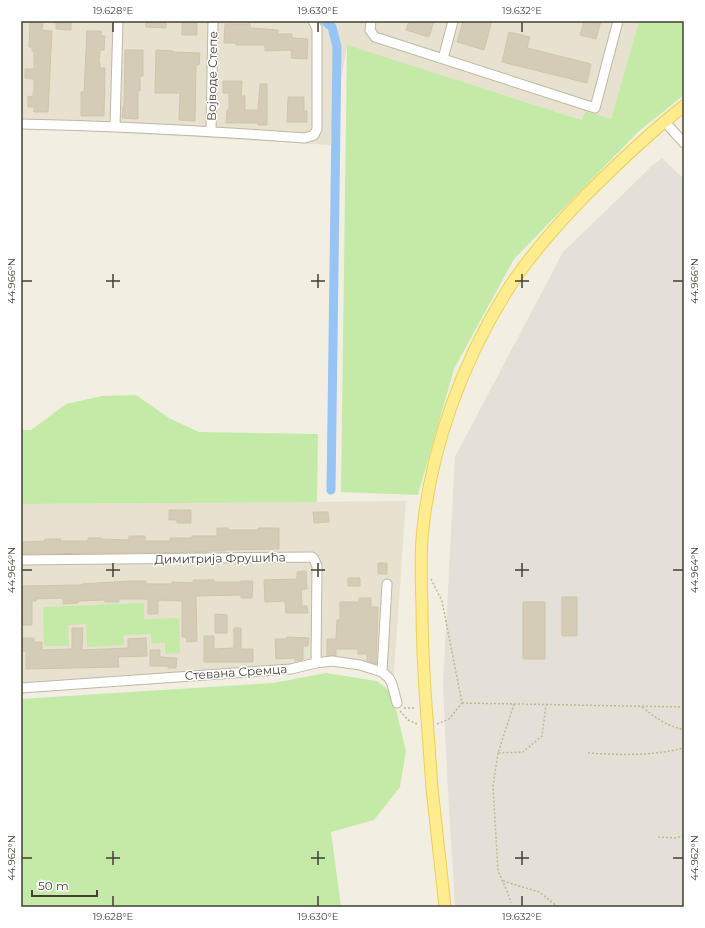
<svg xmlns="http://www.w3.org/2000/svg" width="705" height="928" font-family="Montserrat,sans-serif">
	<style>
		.residential { fill: #e7e2cf }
		.industrial { fill: #e4e0d7 }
		.green { fill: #c4eaa7 }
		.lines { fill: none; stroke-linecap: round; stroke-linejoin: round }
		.canal { stroke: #98c4f5; stroke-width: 9 }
		.building { fill: #d4ccb6; stroke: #d0c5a9 }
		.minor-casing { stroke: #beb8a4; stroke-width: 11 }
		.major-casing { stroke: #ebd057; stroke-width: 13 }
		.path { stroke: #c1b694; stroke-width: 1.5; stroke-dasharray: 2 2; stroke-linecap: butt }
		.minor { stroke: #fff; stroke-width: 9 }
		.major { stroke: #ffec8e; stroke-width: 11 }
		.major-bridge-casing { stroke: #ebd057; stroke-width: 13; stroke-linecap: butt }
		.major-bridge { stroke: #ffec8e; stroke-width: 11 }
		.ticks { fill: none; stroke: #443f32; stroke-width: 1.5 }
		.labels { text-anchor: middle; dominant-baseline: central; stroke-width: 3; stroke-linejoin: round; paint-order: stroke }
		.street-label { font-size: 12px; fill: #443f32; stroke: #fff }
		.neatline { fill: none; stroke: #443f32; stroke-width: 1.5 }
		.ticks-label { font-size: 10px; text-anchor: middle; fill: #443f32 }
	</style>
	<rect width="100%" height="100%" fill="#f2efe2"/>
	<!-- residential -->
	<path class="residential" d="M21,21h618l-28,99 -26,-9 -2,9 -236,-74 -17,99 -309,-18z
		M406,501l-12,172 -56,-11 -317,26v-184z"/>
	<!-- industrial -->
	<path class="industrial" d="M662,158l22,21v726l-26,2h-203l-8,-133 -4,-90 12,-227 108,-205 91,-88z"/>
	<!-- green -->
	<path class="green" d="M639,21h45v74l-45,36 -125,128 -60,110 -36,126 -77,-3 6,-447 235,75 3,-9 26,8z
		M136,395l33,23 30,14 119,2 -1,68 -296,2v-74h10l35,-26 36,-8z
		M144,603v16l35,-1 1,35 -15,1v-11h-14v-9l-28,1 1,10 -37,2 -1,-23 -18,1 1,21h-25l-1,-39z
		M326,673l51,8 15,12 14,58 -6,36 -26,33 -43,12 10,75h-320v-208l252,-16z"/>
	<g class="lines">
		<!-- canal -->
		<path class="canal" d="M325,21l7,6 5,20 -6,443"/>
	</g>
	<!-- building -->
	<path class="building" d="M30,21h13l-1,9 10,1 -4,81h-14v-5h-6v-11l5,1v-5h1v-13l-9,-1v-9h9v-18h-2v-4h-3z
		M56,21h15v9l-15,-1z
		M146,21h20v7l-20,-1z
		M182,21h15v14h-15z
		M409,21h25l-5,16 -23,-7z
		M463,21h29l-8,29 -27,-8z
		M584,21h17l-5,18 -16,-4z
		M225,24h25v4l28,2v4h14v4l16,1 -1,20 -16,-1 1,-8 -27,1v-6h-29v-2h-12z
		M87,31h14v5h4l-1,14h-4l-1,13h1v5h5l-1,48h-23v-24h3z
		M509,32l21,5 -3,11 64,16 -4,19 -85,-21z
		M125,50h18v26h-3v15l-2,-1v29l-16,-1 1,-12h1z
		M156,50l17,1v1l27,1 -1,12h-3l-1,56 -16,-1 1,-27h-25z
		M223,81h19l-1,15h4v14h13l2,-26h7v41h-9v-2h-32l1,-13h2v-17h-6z
		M288,97h16v14h3v11h-20z
		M169,510h22v13h-14v-3h-8z
		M313,512h15l1,10 -15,1z
		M217,528h11l1,2h29v-2h21v21l-54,1v1h-17v1l-186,2v-12l23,-1v-2h16l-1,2h28v-3h13v1l28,1v-4h16v5h25v-3h22v-2h25z
		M378,563h9v11h-9z
		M306,571l1,18h-6l1,17h5l1,7h-22l-1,-12 -20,1 -1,-22 33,-1v-7z
		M348,578h12v8h-12z
		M193,580h21v2h27v-1h12l-1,17h-11v-3l-45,1 1,45 -10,1 -1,-5h-4v-36l-24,-1v14h-10v-15h-29v3h-14v-2l-27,1v2l-15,1v-6l-27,1v2h-4v24h-9l-2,-39 60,-1v-1l49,-3h16v3h26v-2l21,1z
		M562,597h15v39h-15z
		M359,598h12v9h7l-2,57 -9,-3v-7h-9v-5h-22v7h-9v-17h9l1,-19h3v-18h19z
		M523,602h22v57h-22z
		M215,614l12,1v18h-12z
		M72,628h11l-1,22 46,-2v-9l18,-1 1,18 -29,1 1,10 -93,2v-18h-5v-13h13v4h8v8l30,-1z
		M234,628h7v21h12v13h-49v-26h10v13l20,-1z
		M287,637l22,1 -1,8h-5v14l-8,1v-3l-19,1 -1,-20h12z
		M150,650h10v7l17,1 -1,10h-8v-2h-18z"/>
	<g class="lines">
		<defs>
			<path id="minor" d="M371,21l-1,9 5,7 220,71 23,-87
				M443,59l10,-38
				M664,121l20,22
				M21,124c95,2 190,7 284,14l9,-3 3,-6v-101l-4,-7
				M115,126l3,-105
				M211,131l2,-110
				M21,560l291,-3 2,2 3,7 -1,97
				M382,672l5,-88
				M21,688l270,-19 25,-6 16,-2 28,4 22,7 7,6 3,6 5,19"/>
			<path id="major" d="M427,718c-3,-38 -5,-75 -5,-113 -1,-26 -2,-52 1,-77 9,-83 39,-164 82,-234 22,-36 51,-68 80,-98 32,-32 64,-63 99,-90"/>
		</defs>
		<!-- minor casing -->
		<use href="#minor" class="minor-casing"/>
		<!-- major casing -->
		<use href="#major" class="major-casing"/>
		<!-- path -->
		<path class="path" d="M431,579l11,22 20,102 -13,16 -12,5
			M462,703l222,4
			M514,704l-16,49 25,-1 19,-16 4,-31
			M642,707c15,12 24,18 42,23
			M404,708h12
			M400,711l8,9 9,4
			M498,753l-5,33 5,85 9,20 4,12
			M588,753c33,2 64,3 96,-5
			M658,837l16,1 10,-2
			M503,881l36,11 19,15"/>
		<!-- minor -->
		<use href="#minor" class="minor"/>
		<!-- major -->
		<use href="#major" class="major"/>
		<defs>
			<path id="major-bridge" d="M427,718l5,70 13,119"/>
		</defs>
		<!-- major-bridge casing -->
		<use href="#major-bridge" class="major-bridge-casing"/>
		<!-- major-bridge -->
		<use href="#major-bridge" class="major-bridge"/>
	</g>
	<!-- ticks -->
	<path class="ticks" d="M113,22v10M318,22v10M522,22v10M113,274v14M318,274v14M522,274v14M22,281h10M106,281h14M311,281h14M515,281h14M673,281h10M113,563v14M318,563v14M522,563v14M22,570h10M106,570h14M311,570h14M515,570h14M673,570h10M113,851v14M318,851v14M522,851v14M22,858h10M106,858h14M311,858h14M515,858h14M673,858h10M113,896v10M318,896v10M522,896v10"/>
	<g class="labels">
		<!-- street labels -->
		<g class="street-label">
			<text transform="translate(212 76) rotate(-89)">Војводе Степе</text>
			<text transform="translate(220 558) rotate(-1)">Димитрија Фрушића</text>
			<text transform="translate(236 672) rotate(-4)">Стевана Сремца</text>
		</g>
	</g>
	<!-- border -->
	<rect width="705" height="928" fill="none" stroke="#ffffff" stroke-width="44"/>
	<!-- scale -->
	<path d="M32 890v6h65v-6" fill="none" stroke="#443f32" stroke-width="2"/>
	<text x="38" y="890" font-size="12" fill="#443f32" stroke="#ffffff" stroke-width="3" paint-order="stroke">50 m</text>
	<rect x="22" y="22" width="661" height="884" class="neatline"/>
	<g class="ticks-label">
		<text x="113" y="14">19.628°E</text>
		<text x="318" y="14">19.630°E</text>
		<text x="522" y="14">19.632°E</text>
		<text transform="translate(11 281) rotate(-90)" y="4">44.966°N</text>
		<text transform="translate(694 281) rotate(-90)" y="4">44.966°N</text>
		<text transform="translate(11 570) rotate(-90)" y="4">44.964°N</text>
		<text transform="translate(694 570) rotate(-90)" y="4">44.964°N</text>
		<text transform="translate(11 858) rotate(-90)" y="4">44.962°N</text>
		<text transform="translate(694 858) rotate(-90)" y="4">44.962°N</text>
		<text x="113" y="920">19.628°E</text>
		<text x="318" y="920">19.630°E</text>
		<text x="522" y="920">19.632°E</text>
	</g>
</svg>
